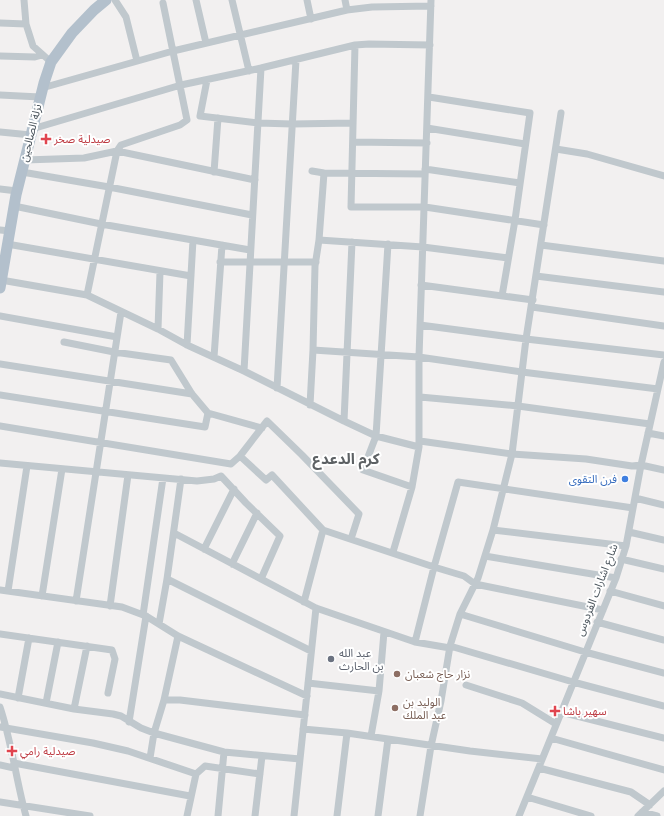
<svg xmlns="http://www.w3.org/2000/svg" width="664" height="816" font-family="'Fira Sans','Noto Sans Arabic',sans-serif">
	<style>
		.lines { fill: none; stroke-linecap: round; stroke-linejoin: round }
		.minor { stroke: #c0c8cd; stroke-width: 7 }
		.primary { stroke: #b3c0cc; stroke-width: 11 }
		.health-dot { fill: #e0444e; stroke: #fff; stroke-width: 1.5 }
		.shop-dot { fill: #3f7fe0; stroke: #fff; stroke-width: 1.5 }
		.worship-dot { fill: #6b7280; stroke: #fff; stroke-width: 1.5 }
		.education-dot { fill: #8d6e63; stroke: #fff; stroke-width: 1.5 }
		.labels { text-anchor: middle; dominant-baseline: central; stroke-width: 4; stroke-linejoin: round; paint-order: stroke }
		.street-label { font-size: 11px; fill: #4a545c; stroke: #fff }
		.health-label { font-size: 11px; fill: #be3a42; stroke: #fff; text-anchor: start }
		.shop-label { font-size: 11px; fill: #366cbe; stroke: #fff; text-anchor: end }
		.worship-label { font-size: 11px; fill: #5b616d; stroke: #fff; text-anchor: start }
		.education-label { font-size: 11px; fill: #785e54; stroke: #fff; text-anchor: start }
		.district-label { font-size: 15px; font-weight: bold; fill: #5d6164; stroke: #fff }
	</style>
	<rect width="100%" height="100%" fill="#f2f0f0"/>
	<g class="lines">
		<!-- minor -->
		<path class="minor" d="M24,0l2,24 7,22 18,16
			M115,0l11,17 11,44
			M196,0l10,43
			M232,0l17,71
			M307,0l4,19
			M345,0l2,10
			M0,23l26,1
			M355,45l-4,162h74l119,18
			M0,56l35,1 7,-2
			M207,80l-7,36 58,7 34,1 61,-1
			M42,88l131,-37 174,-41 25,-3 59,-1
			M0,95l40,2
			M429,97l101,16 -15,107 -13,76
			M427,128l98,16
			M32,129l149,-44 80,-17 94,-23 14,-1 61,1
			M0,132l31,3
			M353,142l74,1
			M556,149l31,5 77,22
			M25,160l59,-2 33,-7 4,-6 59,-20 7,-5 -24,-117
			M425,169l95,14
			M312,171l12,2 101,1
			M22,172l87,15 143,28
			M214,172l4,-54
			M0,189l17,2
			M14,206l87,18 149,26
			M0,230l10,1
			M319,240l104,7 85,11
			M7,244l184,32
			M388,244l-12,192 -13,34 49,17
			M541,245l123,16
			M220,262h96
			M536,276l128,16
			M1,280l86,15 71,34 29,16 57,26 100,50 32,15 43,11
			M421,285l112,15
			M87,295l30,-144 138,29
			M532,307l132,19
			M0,316l117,21
			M420,325l106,14 138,16
			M158,329l2,-57
			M64,342l50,10 57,8 21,34 16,19
			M187,345l6,-105
			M313,350l106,7 103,15 136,17
			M214,357l8,-112
			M0,364l192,30
			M244,371l17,-303
			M277,388l19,-328
			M0,395l205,32 3,-14 54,15
			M420,397l98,9 132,18
			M310,405l3,-55 2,-84 4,-26 5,-67
			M344,421l8,-179
			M0,426l231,38 9,-8 27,-35 35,34 57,59 -8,25
			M648,433l16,3
			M420,441l92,13 74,5 46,7 9,-1 23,5
			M240,456l26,24 6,-5 51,55 111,37 30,9 11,8 128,26
			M0,463l197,18 17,-2 7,-3 25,27 34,33 -19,43
			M635,498l29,7
			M493,530l133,16
			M629,532l35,8
			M174,533l142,75 99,34 35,6
			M204,549l30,-60
			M393,552l19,-65 7,-40v-90l12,-357
			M485,556l131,22
			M621,559l43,10
			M232,564l25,-51
			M167,579l144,72
			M0,590l122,17 24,9 32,20 129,60
			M8,591l19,-125
			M610,591l54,15
			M42,596l20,-127
			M76,601l45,-289
			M304,602l19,-72
			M110,606l18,-131
			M460,614l125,38 79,21
			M143,615l20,-137
			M597,622l67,18
			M159,624l8,-45 14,-100
			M0,634l112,16 3,9 -7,34
			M415,642l19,-75 24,-85 175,26
			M450,646l123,36 91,24
			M308,683l71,8
			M466,685l56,18 34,21
			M0,694l74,15 39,5 8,2 20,12 13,5 70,19 76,7
			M18,698l11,-60
			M164,700h16l125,15
			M46,703l12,-61
			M0,707c12,36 16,73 26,109
			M74,709l13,-63
			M561,712l103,26
			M129,722l17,-106
			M0,727l93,16 35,8 68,23
			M303,729l44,4 123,18 72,8
			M371,736l8,-45 5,-59
			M551,738l113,32
			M150,758l4,-25 10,-33 14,-64
			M14,763l176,33
			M0,765l14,3
			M539,768l92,24 19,13
			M527,797l64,19
			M0,802l90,14
			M642,812l15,4
			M187,816l9,-42 9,-8 55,8
			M218,816l6,-64
			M255,816l7,-60
			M294,816l22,-208
			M337,816l10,-83
			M378,816l10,-77
			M420,816l11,-70 10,-45 9,-55 10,-32 18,-36 15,-48 19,-76 14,-115 35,-226
			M519,816l97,-238 10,-32 15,-81 23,-103
			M638,816l26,-25"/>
		<!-- primary -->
		<path class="primary" d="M0,288l16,-93 28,-112 7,-21 21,-29 22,-23 12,-10"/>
	</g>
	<!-- markers -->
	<g class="health-dot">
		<path d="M44 133h4v4h4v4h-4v4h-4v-4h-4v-4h4z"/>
		<path d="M553 705h4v4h4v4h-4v4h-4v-4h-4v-4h4z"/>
		<path d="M10 745h4v4h4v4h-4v4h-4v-4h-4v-4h4z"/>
	</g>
	<circle class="shop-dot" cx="625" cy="479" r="4"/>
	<circle class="worship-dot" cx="331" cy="659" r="4"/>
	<g class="education-dot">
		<circle cx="397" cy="674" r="4"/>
		<circle cx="395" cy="708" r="4"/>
	</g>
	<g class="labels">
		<!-- street labels -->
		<g class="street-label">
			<text transform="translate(31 133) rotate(-76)">نزلة الصالحين</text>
			<text transform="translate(597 590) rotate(-69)">شارع اشارات الفردوس</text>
		</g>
		<!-- health labels -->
		<g class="health-label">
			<text x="54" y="139">صيدلية صخر</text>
			<text x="563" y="711">سهير باشا</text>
			<text x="20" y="751">صيدلية رامي</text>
		</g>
		<!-- shop labels -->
		<g class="shop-label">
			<text x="617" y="479">فرن التقوى</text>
		</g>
		<!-- worship labels -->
		<g class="worship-label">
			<text x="339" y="653">عبد الله<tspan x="339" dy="13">بن الحارث</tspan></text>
		</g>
		<!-- education labels -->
		<g class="education-label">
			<text x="405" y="674">نزار حاج شعبان</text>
			<text x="403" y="702">الوليد بن<tspan x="403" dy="13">عبد الملك</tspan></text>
		</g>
		<!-- district labels -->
		<g class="district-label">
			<text x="346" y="459">كرم الدعدع</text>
		</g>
	</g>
</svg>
